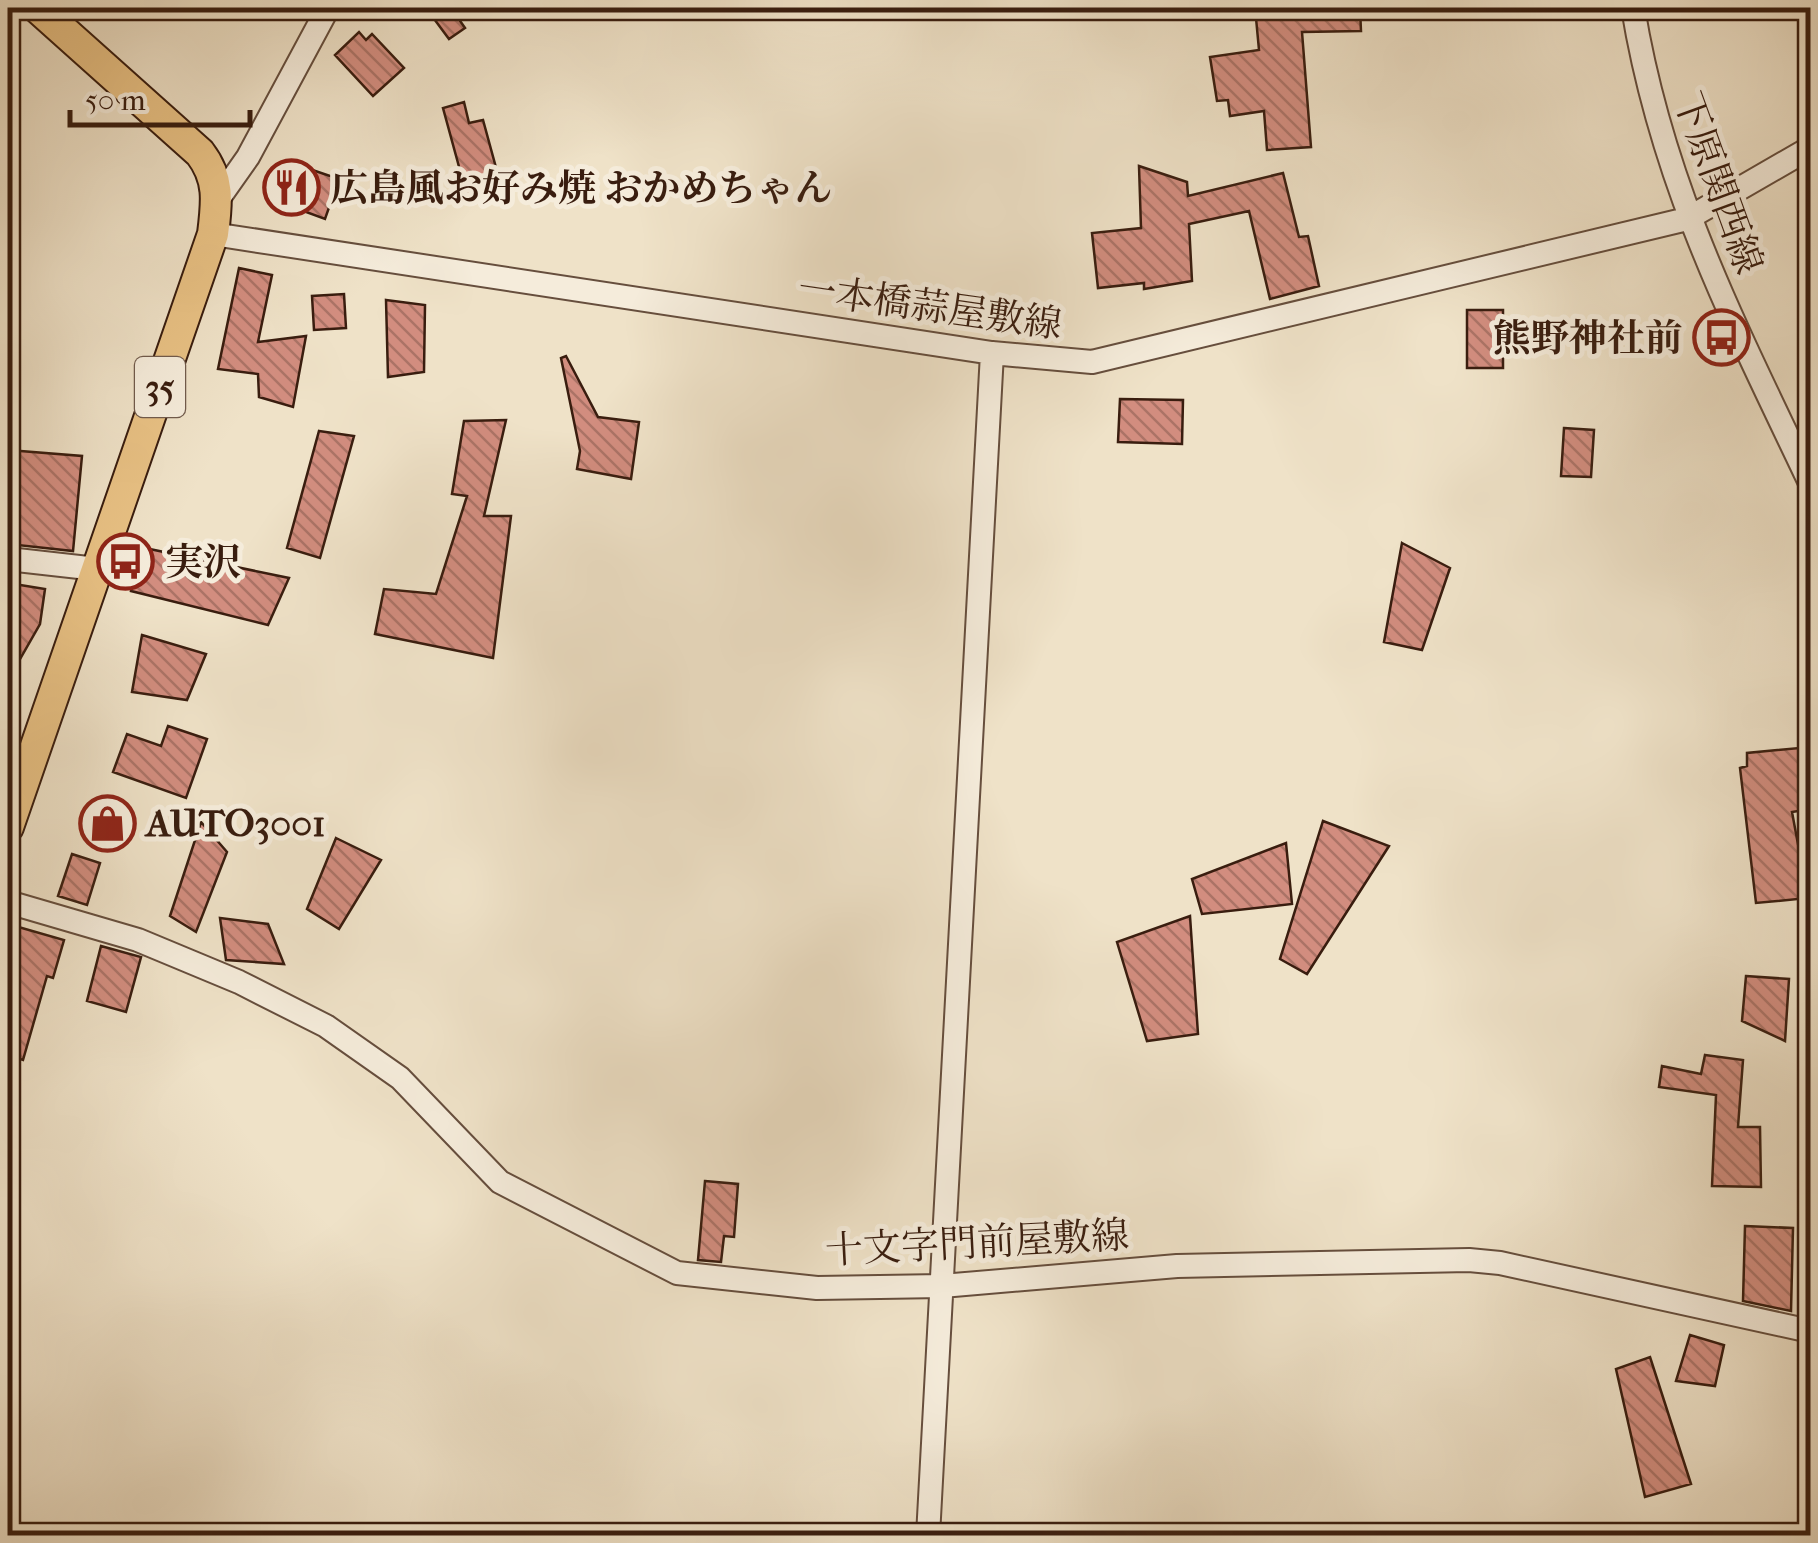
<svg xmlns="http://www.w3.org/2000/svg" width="1818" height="1543" font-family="'IM FELL French Canon','Noto Serif JP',serif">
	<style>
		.building { fill: url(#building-back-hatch); stroke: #391d0f; stroke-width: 2.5 }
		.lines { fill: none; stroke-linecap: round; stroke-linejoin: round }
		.minor-casing { stroke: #664e3d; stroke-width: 26 }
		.major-casing { stroke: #391d0f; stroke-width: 34 }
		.minor { stroke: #f5ecdb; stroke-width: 22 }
		.major { stroke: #e8c184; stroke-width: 30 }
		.labels { text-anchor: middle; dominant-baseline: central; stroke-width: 10; stroke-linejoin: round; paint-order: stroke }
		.shield { fill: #f5ecdb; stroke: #715b4c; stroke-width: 2.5 }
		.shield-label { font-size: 35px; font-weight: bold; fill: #391d0f }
		.street-label { font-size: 38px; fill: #391d0f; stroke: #f5ecdb }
		.poi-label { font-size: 38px; font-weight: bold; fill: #391d0f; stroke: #f5ecdb; text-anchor: start }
	</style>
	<defs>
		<pattern id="building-back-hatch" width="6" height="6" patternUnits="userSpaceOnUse" patternTransform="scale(2.5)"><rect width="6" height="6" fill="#d28d7f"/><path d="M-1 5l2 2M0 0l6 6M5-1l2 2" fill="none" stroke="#ab7366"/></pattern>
	</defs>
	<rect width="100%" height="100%" fill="#efe2c8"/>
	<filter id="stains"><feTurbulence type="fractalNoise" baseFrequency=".002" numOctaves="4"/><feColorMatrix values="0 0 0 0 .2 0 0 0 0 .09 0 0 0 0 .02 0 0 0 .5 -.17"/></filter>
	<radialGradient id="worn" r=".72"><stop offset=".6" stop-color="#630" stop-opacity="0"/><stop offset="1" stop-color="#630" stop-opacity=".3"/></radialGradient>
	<!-- building -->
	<path class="building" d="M426,8h25l14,20 -16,11z
		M1332,8h28l1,23 -59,1 9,115 -44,3 -3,-39 -34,5 -2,-16 -11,1 -7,-44 49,-7 -3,-32 76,-6z
		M359,32l7,8 6,-6 32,34 -31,28 -38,-41z
		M464,102l5,21 14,-3 18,66 -34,10 -24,-88z
		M289,162l50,17 -14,40 -27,-10 4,-10 -23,-10z
		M1139,166l48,16 1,14 95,-23 16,64 9,-1 11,50 -49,13 -21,-88 -60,13 3,57 -48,8v-6l-46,5 -6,-55 49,-5z
		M239,268l33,7 -14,67 48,-6 -13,71 -34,-10 -1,-23 -40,-5z
		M344,294l2,34 -32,2 -2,-34z
		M386,300l39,5 -1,67 -36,5z
		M1467,310h36v58h-36z
		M566,356l32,61 41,5 -8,57 -54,-10 3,-18 -19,-93z
		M1120,399l63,1 -1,44 -64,-2z
		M506,420l-22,96h27l-18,142 -118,-24 9,-45 52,5 31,-98 -15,-2 12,-73z
		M1564,428l30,2 -3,47 -30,-1z
		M319,431l35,5 -34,122 -33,-10z
		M8,450l74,6 -9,95 -65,-7z
		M1402,543l48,25 -28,82 -38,-8z
		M140,547l149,31 -21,47 -137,-34z
		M8,583l37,6 -5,35 -32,56z
		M142,635l64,19 -19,46 -55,-8z
		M168,726l39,13 -21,59 -73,-26 14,-38 34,12z
		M1810,747v62l-18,3 16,86 -52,5 -16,-135 7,-2v-13z
		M1323,821l66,25 -82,128 -27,-15z
		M201,822l26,30 -31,80 -26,-16z
		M336,838l45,22 -42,69 -32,-20z
		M1286,843l6,61 -90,10 -10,-35z
		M72,854l28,9 -13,42 -29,-9z
		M1190,916l8,118 -51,7 -30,-99z
		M220,918l48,6 16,40 -58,-4z
		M8,924l56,16 -11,38 -6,-2 -24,84 -15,-5z
		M101,946l40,11 -15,55 -39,-11z
		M1746,976l43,3 -4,62 -43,-20z
		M1705,1055l38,5 -5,67h22l1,60 -49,-1 4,-91 -57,-8 3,-21 39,8z
		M705,1181l33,3 -4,53 -10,-1 -3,26 -23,-2z
		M1745,1226l48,2 -2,83 -48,-10z
		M1690,1335l34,10 -9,41 -39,-5z
		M1650,1357l41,127 -46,13 -29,-128z"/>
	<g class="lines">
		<defs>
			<path id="minor" d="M1633,8c29,177 101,315 177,475
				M217,201l31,-44 80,-149
				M213,234l779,119 100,9 595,-143 123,-71
				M8,559l89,10
				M8,902l130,38 101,42 87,44 74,52 100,104 177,91 140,15 125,-2 235,-20 292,-6 31,3 310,68
				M928,1536l64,-1183"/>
			<path id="major" d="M8,827l205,-593c4,-32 7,-55 -13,-81l-162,-145"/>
		</defs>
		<!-- minor casing -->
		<use href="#minor" class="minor-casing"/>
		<!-- major casing -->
		<use href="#major" class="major-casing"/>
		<!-- minor -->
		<use href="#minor" class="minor"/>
		<!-- major -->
		<use href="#major" class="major"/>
	</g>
	<!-- icons -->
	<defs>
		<symbol id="restaurant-ring" viewBox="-11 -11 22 22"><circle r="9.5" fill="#f5ecdb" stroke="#8f2418" stroke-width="1.5"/><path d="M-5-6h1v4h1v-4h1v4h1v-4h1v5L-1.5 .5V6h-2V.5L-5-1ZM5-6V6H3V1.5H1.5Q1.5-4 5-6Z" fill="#8f2418"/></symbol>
		<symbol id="bus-ring" viewBox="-11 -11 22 22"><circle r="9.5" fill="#f5ecdb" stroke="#8f2418" stroke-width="1.5"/><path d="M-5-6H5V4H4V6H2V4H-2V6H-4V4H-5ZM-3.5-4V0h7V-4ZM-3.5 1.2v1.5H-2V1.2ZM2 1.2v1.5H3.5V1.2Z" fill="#8f2418"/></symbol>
		<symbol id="shop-ring" viewBox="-11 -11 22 22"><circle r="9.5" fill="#f5ecdb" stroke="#8f2418" stroke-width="1.5"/><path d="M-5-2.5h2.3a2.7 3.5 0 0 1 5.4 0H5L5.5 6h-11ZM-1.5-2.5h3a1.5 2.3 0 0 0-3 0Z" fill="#8f2418"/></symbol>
	</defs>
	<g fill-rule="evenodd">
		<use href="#restaurant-ring" x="260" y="156" width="63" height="63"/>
		<use href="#bus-ring" x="1690" y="306" width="63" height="63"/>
		<use href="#bus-ring" x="94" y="530" width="63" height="63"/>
		<use href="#shop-ring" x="76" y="792" width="63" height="63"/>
	</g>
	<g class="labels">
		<!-- shield labels -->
		<rect class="shield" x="135" y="357" width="50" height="60" rx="8"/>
		<g class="shield-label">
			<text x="160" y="387">35</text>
		</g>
		<!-- street labels -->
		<g class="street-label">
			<text transform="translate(1718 183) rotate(70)">下原関西線</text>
			<text transform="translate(930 307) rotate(8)">一本橋蒜屋敷線</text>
			<text transform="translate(977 1243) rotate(-3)">十文字門前屋敷線</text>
		</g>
		<!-- poi labels -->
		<g class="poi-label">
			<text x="330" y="188">広島風お好み焼 おかめちゃん</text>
			<text x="1683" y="338" text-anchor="end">熊野神社前</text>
			<text x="165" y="562">実沢</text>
			<text x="146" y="823">AUTO3001</text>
		</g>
	</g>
	<!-- margin -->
	<rect width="1818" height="1543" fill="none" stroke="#efe2c8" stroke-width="40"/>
	<rect x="10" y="10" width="1798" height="1523" fill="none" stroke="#391d0f" stroke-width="5"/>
	<rect x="20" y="20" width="1778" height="1503" fill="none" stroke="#391d0f" stroke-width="2.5"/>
	<!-- scale -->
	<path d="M70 110v15h180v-15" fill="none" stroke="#391d0f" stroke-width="5"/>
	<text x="85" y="110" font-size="30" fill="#391d0f" stroke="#f5ecdb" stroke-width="8" paint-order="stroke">50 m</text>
	<rect width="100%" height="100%" filter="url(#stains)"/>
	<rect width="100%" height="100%" fill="url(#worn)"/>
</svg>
